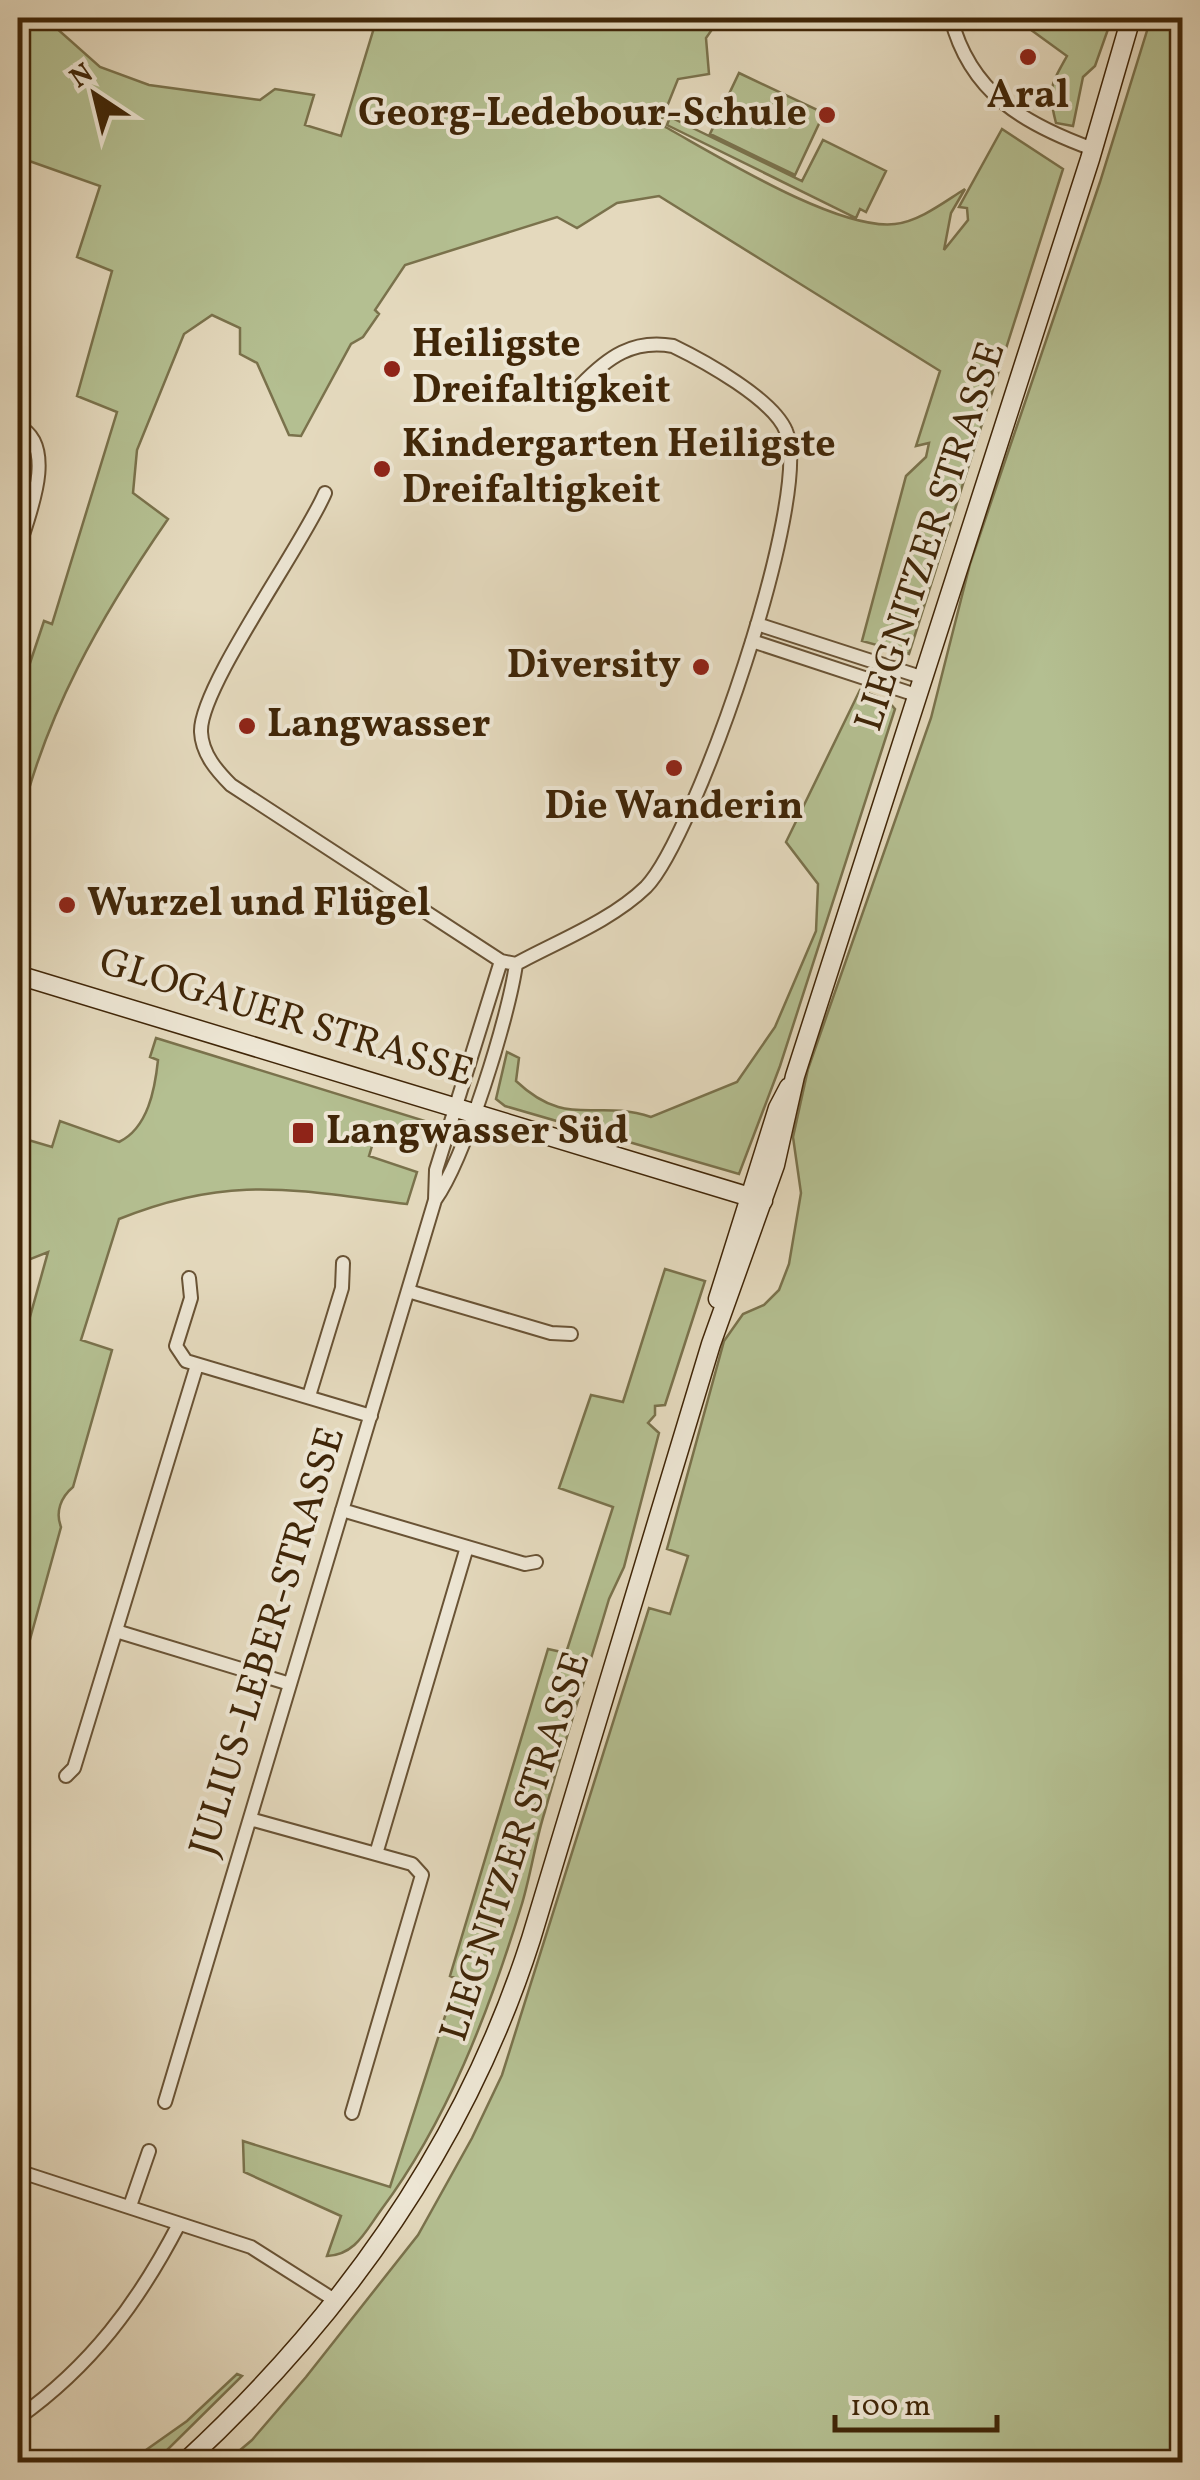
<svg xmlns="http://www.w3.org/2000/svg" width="1200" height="2480" font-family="Vollkorn,serif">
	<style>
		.green { fill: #b4bf91; stroke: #7a724c; stroke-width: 2.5 }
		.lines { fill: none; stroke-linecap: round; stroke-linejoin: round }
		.street-casing { stroke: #695335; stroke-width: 16 }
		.secondary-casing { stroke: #402608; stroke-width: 21 }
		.street { stroke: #ede6d4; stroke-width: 12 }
		.secondary { stroke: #ede6d4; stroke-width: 18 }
		.poi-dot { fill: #8f2418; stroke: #ede6d4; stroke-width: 4 }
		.labels { text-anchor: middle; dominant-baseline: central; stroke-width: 8; stroke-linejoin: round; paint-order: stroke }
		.poi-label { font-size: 40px; font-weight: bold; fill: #402608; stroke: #ede6d4; text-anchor: start }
		.street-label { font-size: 40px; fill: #402608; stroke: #ede6d4 }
	</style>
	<rect width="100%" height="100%" fill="#e4d9bd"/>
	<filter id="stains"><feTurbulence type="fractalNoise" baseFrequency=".002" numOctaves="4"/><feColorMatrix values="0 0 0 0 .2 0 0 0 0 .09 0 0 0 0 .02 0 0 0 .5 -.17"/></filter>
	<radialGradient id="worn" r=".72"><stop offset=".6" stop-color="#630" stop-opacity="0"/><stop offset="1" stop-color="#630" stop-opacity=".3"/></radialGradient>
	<!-- green -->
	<path class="green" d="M18,18h27l55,49 49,18 111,15 15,-11 39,6 -9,30 36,11 36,-118h343l-14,20 3,36 -31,5 -18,45c53,29 177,107 235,100 25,-3 49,-22 70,-35l-14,24 -7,37 24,-30 -1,-12 -8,-1 43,-78 61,40 -154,485 -47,-13 44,-165 20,-19 3,-14 -13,3 24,-75 -281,-175 -42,7 -40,25 -20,-11 -152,48 -30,45 4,4 -16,23 -12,7 -50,92 -12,-1 -32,-72 -17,-9v-26l-28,-13 -28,19 -47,116 -4,43 35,26c-67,97 -124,196 -150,312v-132l26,-78 8,3 65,-212 -40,-16 35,-125 -35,-14 23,-71 -82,-29z
		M1025,18h87l-17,48 -12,11 -10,49 -17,-3c-9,-34 -5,-38 11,-67l-40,-29z
		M1151,18h31v2444h-956l26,-22 54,-63 112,-142 54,-97 30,-63 147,-467 21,6 18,-58 -21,-7 57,-208 19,-27 21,-9 15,-15 10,-26 12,-71 -8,-56 15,-68 123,-351 39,-154 130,-382z
		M739,73l85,40 -29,62 -85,-41z
		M670,117l132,64 21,-41 63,31 -20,41 -6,-3 -4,9 -189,-93z
		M860,690l28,11 7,8 -115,357 -41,108 -234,-68 -9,-7 11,-47 12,6 -3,23c52,49 79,17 135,36l86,-35 38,-55 41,-96 2,-47 -32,-42z
		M156,1038l269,83 -3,11 -5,-2 -9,13 -32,-10 -7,23 48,16 -10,32c-114,-14 -177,-30 -288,15l-38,121 31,10 -39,137c-12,10 -18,25 -12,40l-43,156v-323l30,-108 -30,12v-127l34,10 8,-26 59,21c29,-14 36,-53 39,-82l-8,-3z
		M665,1269l40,12 -40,124 -10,1v9l-7,8 11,10 -35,134 -15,32c-21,71 -44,141 -64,212 -10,31 -14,64 -24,96 -32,104 -74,215 -140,303 -16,22 -26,45 -54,46l14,-40 -97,-44 -1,-31 147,46 67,-208 -7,-3 98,-327 18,4 47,-146 -54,-19 32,-93 32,7z
		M237,2374l5,2 -87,86h-26l58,-41z"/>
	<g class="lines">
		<defs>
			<path id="street" d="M951,18c19,75 73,106 142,131
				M18,426c41,20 10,91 0,124
				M325,493c-22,52 -126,195 -124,239 1,22 16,39 30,53l270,176 15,3c42,-23 95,-43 130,-77 49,-50 168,-393 140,-456 -13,-32 -82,-70 -113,-85 -40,-7 -65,11 -92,39
				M757,624l167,54
				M752,641l167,55
				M435,1200l1,-30 65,-209
				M189,1278l2,20 -15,48 10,15 185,55
				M408,1291l143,42 20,1
				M309,1396l33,-108 1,-25
				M342,1510l183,54 11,-2
				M116,1631l174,53
				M66,1776l8,-8 123,-403
				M250,1819l162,45 10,11 -70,238
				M376,1854l91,-307
				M165,2102l270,-902c30,-42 74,-184 81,-236
				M18,2171l233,76 85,54
				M130,2206l19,-55
				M18,2418c73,-52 120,-115 161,-194"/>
			<path id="secondary" d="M18,975l745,226
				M718,1299l60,-191 11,-21
				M185,2462c157,-145 280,-317 346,-523l180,-595 64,-179 20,-89 295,-917 41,-141"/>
		</defs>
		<!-- street casing -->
		<use href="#street" class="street-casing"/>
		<!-- secondary casing -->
		<use href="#secondary" class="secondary-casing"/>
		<!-- street -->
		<use href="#street" class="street"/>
		<!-- secondary -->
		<use href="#secondary" class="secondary"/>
	</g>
	<!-- markers -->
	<g class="poi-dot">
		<circle cx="1028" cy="57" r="10"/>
		<circle cx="827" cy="115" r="10"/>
		<circle cx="392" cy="369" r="10"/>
		<circle cx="382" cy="469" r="10"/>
		<circle cx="701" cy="667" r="10"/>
		<circle cx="247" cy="726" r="10"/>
		<circle cx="674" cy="768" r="10"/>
		<circle cx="67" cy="905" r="10"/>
		<rect x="291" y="1121" width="24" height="24" rx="5"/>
	</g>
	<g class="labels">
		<!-- poi labels -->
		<g class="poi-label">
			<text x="1028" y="97" text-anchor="middle">Aral</text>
			<text x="807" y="115" text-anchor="end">Georg-Ledebour-Schule</text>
			<text x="412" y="346">Heiligste<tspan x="412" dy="46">Dreifaltigkeit</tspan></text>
			<text x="402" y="446">Kindergarten Heiligste<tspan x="402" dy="46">Dreifaltigkeit</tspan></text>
			<text x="681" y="667" text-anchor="end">Diversity</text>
			<text x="267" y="726">Langwasser</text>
			<text x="674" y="808" text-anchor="middle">Die Wanderin</text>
			<text x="87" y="905">Wurzel und Flügel</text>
			<text x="326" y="1133">Langwasser Süd</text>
		</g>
		<!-- street labels -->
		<g class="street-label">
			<text transform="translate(932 537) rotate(-72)">LIEGNITZER STRASSE</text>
			<text transform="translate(286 1019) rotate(17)">GLOGAUER STRASSE</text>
			<text transform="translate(269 1642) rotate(-73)">JULIUS-LEBER-STRASSE</text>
			<text transform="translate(517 1847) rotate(-72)">LIEGNITZER STRASSE</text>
		</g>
	</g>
	<!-- margin -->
	<rect width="1200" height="2480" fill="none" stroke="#e4d9bd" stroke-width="60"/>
	<rect x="20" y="20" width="1160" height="2440" fill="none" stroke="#402608" stroke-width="5"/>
	<rect x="30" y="30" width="1140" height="2420" fill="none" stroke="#402608" stroke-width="2.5"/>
	<!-- north arrow -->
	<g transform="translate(95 95) rotate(325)" stroke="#ede6d4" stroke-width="8" paint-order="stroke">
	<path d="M0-8L18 38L0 25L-18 38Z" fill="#402608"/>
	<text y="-15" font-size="28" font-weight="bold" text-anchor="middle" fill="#402608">N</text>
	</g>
	<!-- scale -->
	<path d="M835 2415v15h162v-15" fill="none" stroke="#402608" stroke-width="5"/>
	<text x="850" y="2415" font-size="30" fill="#402608" stroke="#ede6d4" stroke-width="8" paint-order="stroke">100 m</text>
	<rect width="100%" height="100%" filter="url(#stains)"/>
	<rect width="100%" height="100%" fill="url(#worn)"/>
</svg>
